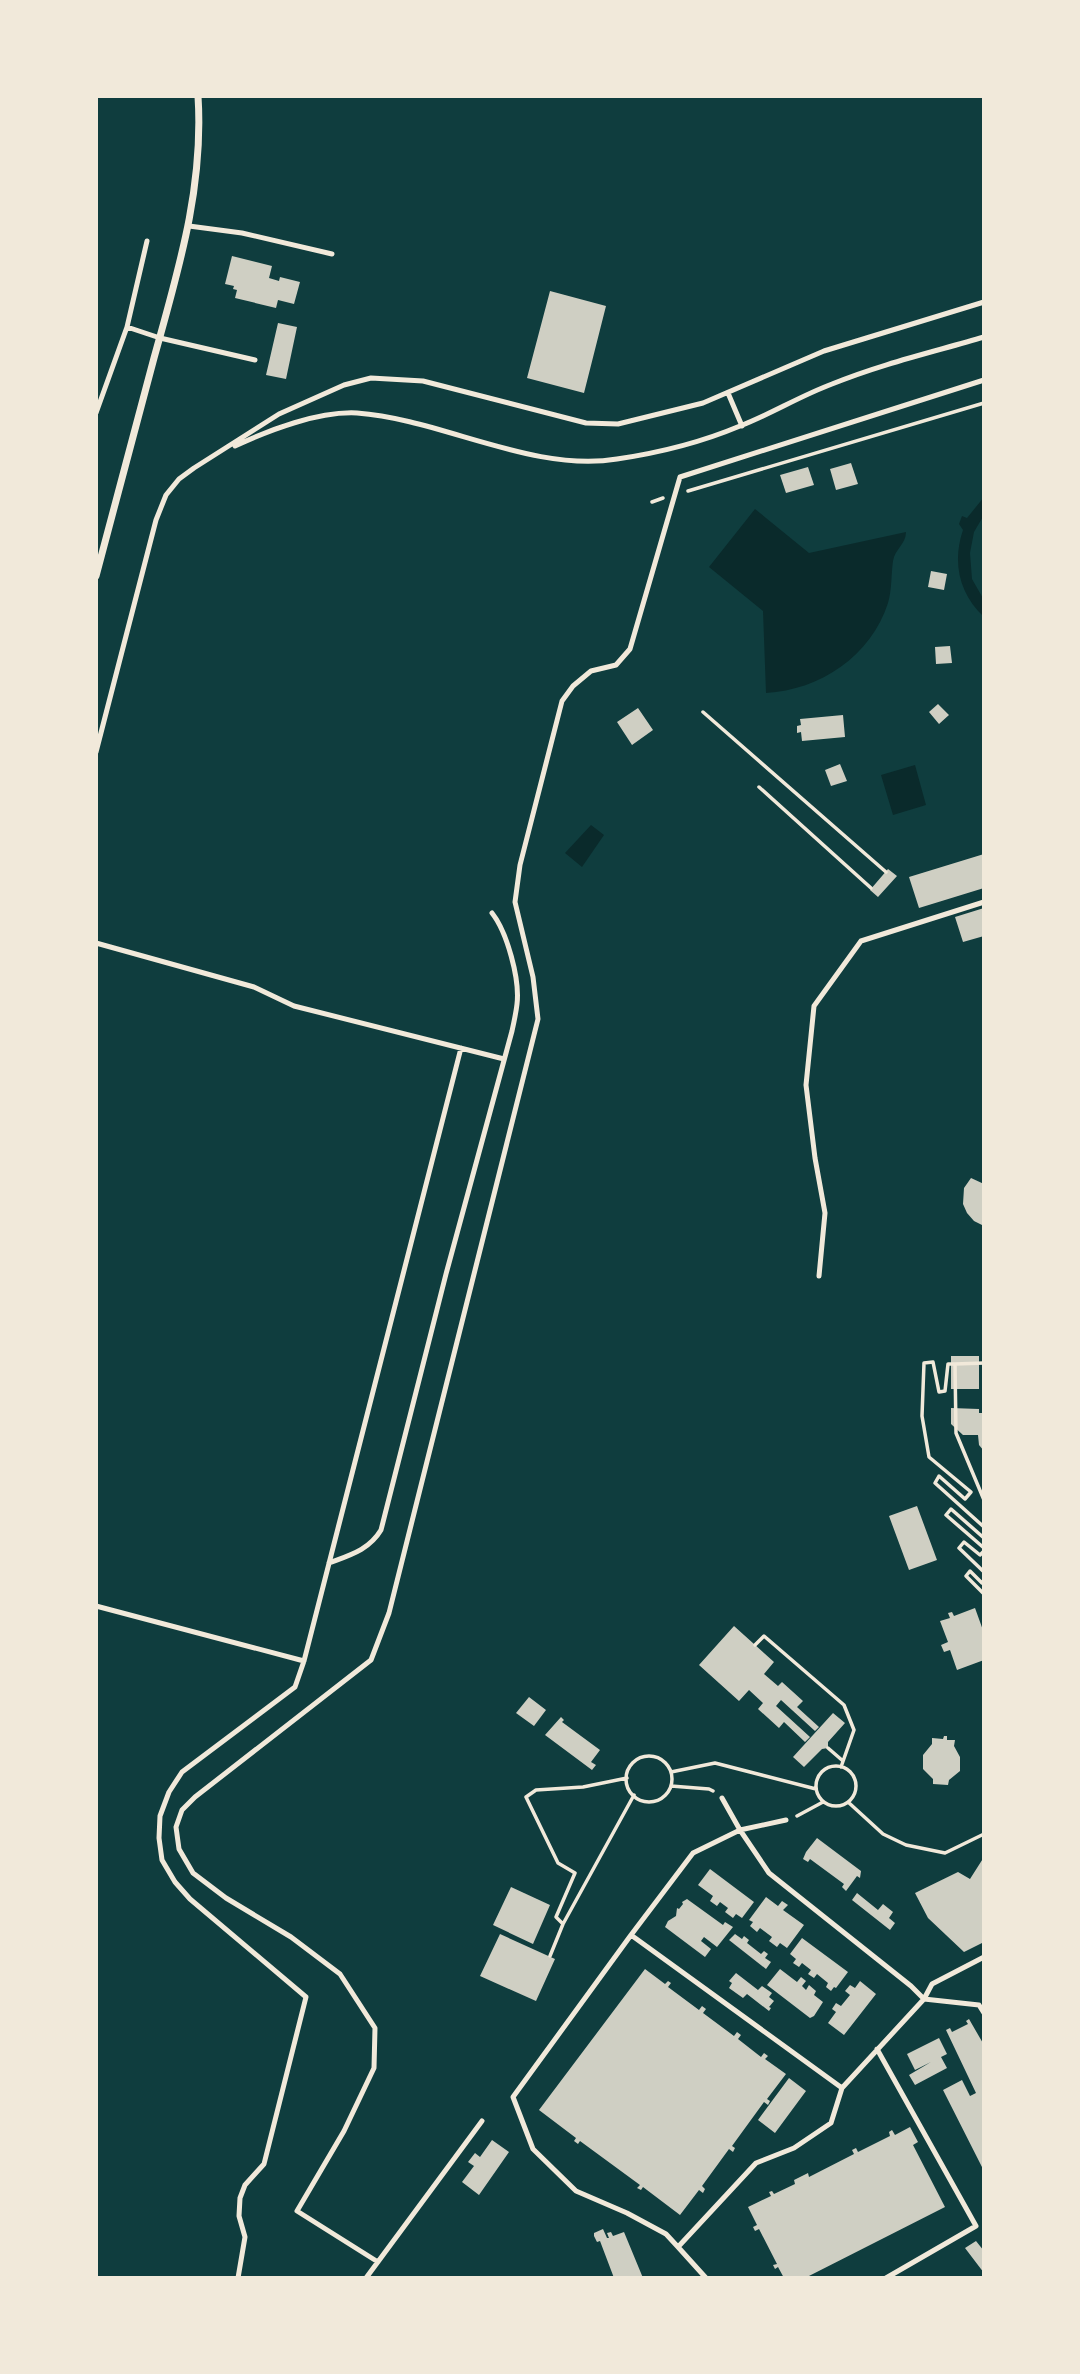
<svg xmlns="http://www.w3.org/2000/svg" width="1080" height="2374" font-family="Rubik,sans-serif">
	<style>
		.water { fill: #0a2a2b }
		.building { fill: #cfcfc3 }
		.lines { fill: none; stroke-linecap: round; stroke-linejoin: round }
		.path { stroke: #f1e9da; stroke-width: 3.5 }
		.service { stroke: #f1e9da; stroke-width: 5 }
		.minor { stroke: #f1e9da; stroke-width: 7 }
	</style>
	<rect width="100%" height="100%" fill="#0f3d3e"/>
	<!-- water -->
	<path class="water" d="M984,497v18l-10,17 -4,21 2,26 12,21v17c-25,-23 -32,-55 -21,-87l-4,-6 3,-8 5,2z
		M755,509l54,44 97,-21c0,12 -11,17 -13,29 -2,14 -1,28 -5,42 -17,53 -68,87 -122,90l-3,-82 -54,-44z
		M915,765l11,40 -33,10 -12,-40z
		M591,825l13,10 -22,32 -17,-14z"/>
	<!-- building -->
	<path class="building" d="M232,256l40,10 -3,12 10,3 1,-4 20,5 -6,22 -16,-4 -2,8 -41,-10 2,-8 -4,-1 1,-3 -9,-2z
		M550,291l56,15 -22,87 -57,-15z
		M278,323l19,4 -11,52 -20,-4z
		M851,463l7,21 -22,6 -6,-21z
		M808,467l6,18 -28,8 -6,-18z
		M931,571l16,3 -3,16 -16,-3z
		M950,646l2,17 -16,1 -1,-17z
		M938,704l11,11 -10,9 -10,-12z
		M638,708l15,22 -21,15 -15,-23z
		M843,715l2,22 -43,4 -1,-9 -4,1v-7l4,-1 -1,-6z
		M840,764l7,17 -16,5 -6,-16z
		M984,854v34l-65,20 -10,-31z
		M888,869l9,7 -19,21 -8,-7z
		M984,908v28l-21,6 -8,-25z
		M971,1178l13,6v42l-10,-5 -7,-8 -4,-9 1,-16z
		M951,1356h28v33h-28z
		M951,1408l28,1v4h5v38l-5,-6 -1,-10h-15l-12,-11z
		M917,1506l20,54 -28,10 -20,-54z
		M975,1608l9,25v27l-27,10 -7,-20 -6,2 -3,-7 7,-3 -8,-21 10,-3 -2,-5 4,-1 2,4z
		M734,1626l40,36 -10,12 14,12 4,-4 21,19 -6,6 22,20 -4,4 -34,-31 -5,6 34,31 -5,5 -21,-20 -5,6 -21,-19 5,-6 -14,-13 -10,11 -40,-36z
		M529,1697l17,13 -12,16 -18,-13z
		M833,1713l12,10 -17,19v6l-6,1 -18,18 -11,-10z
		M561,1717l3,3 -2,2 38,28 -9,12 5,3 -4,5 -47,-35z
		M944,1736h3v4h8l-1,6 6,11v14l-11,9 -1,5 -15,-1v-5l-10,-10v-14l9,-11v-6l11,1z
		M817,1838l44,33 -1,7 -3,-2 -11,15 -4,-4 2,-3 -34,-25 -2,3 -5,-3 3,-7z
		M984,1857v85l-20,10 -36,-34 -13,-25 43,-21 12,7z
		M710,1869l44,33 -12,16 -6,-4 -3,4 -8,-6 3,-4 -8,-6 -3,4 -7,-5 3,-5 -15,-11z
		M511,1887l39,18 -17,39 -40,-19z
		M857,1893l21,17 5,-6 10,8 -4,6 6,5 -5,7 -38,-30z
		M766,1897l12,9 4,-5 6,4 -5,5 21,15 -17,23 -7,-5 -3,4 -8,-6 3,-4 -12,-9 -3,4 -7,-6 3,-4 -4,-2z
		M687,1899l36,26 2,-3 8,5 -16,20 -13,-10 -3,4 10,8 -6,8 -40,-30 3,-6 8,-5 1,-8 2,1 4,-5 -1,-2z
		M500,1934l55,25 -19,42 -56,-25z
		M735,1934l7,5 2,-3 5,4 -2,3 14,11 3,-3 4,3 -3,4 6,4 -5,7 -37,-29z
		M802,1938l46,34 -12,16 -2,-1 -3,4 -5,-4 2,-4 -11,-9 -3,4 -6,-4 3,-4 -9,-7 -3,4 -6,-4 3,-4 -6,-5z
		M645,1969l20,15 3,-3 3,2 -3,4 31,23 3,-4 4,3 -3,4 31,23 3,-4 4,3 -3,4 23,18 3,-4 4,3 -3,3 21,15 -19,25 3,2 -2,4 -4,-3 -32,44 3,2 -2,4 -4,-3 -27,37 3,3 -2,4 -4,-3 -19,25 -37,-28 -2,3 -4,-2 3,-3 -60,-44 -2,3 -4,-3 2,-3 -37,-28z
		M780,1969l17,13 4,-5 5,4 -4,5 4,4 3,-5 7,6 -2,4 9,7 -9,14 -4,2 -43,-33z
		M736,1973l22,17 4,-4 10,7 -3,4 5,4 -5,6 2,1 -2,3 -22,-17 -4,4 -14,-10 3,-5 -3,-2z
		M860,1981l16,13 -32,41 -16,-12 8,-11 -4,-3 4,-6 5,3 9,-11 -5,-4 5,-6 5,3z
		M969,2019l15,26v126l-41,-81 19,-10 8,16 6,-3 -30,-63 4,-2 2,4 16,-8 -2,-3z
		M939,2038l8,16 -6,3 6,11 -32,17 -6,-10 22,-13 -16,8 -8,-16z
		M789,2078l17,13 -31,42 -17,-13z
		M910,2127l8,15 -5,3 32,62 -140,71h-21l-6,-11 -3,2 -2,-4 4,-1 -18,-35 -4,2 -2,-4 4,-2 -9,-18 23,-11 -2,-4 3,-1 2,3 21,-10 -1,-4 14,-7 1,4 45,-23 -2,-4 4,-2 2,4 32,-16 -1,-4 3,-2 3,5z
		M492,2140l17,12 -30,43 -17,-13 12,-16 -6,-4 7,-9 5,4z
		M603,2229l4,9h2l-2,-5 4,-1 2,4 11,-4 19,46h-29l-14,-37 -3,1 -3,-6v-3z
		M976,2241l8,10v22l-19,-25z"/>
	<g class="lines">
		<!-- path -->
		<path class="path" d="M688,491l296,-88
			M652,502l11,-4
			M703,712l183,160
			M759,787l112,101
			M984,1363l-29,1 1,69 28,67
			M955,1364h-7l-3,27 -6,1 -6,-30 -9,1 -2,53 7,41 42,35 -6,7 -26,-23 -4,7 49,44
			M984,1538l-33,-29 -5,6 38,33
			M984,1551l-4,4 -16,-13 -5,6 25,24
			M984,1580l-2,3 -12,-12 -4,5 18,18
			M755,1645l9,-9 80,69 10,25 -13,37
			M828,1748l15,13
			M626 1779a23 23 0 1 1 46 0a23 23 0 1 1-46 0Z
			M816 1786a20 20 0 1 1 40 0a20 20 0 1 1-40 0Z
			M671,1772l44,-9 101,26
			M671,1786l38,3 4,2
			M848,1802l35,32 23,11 39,8 39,-19
			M797,1816l26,-14
			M563,1924l71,-129
			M550,1956l13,-32 -7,-7 19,-44 -17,-10 -32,-66 10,-7 47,-3 44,-9"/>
		<!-- service -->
		<path class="service" d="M189,226l53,7 90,21
			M127,327l20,-86
			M728,393l14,33
			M96,413l31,-86 33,11 95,22
			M235,446c34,-16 84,-35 122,-33 84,6 176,60 260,46 41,-6 85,-17 123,-33 31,-12 60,-30 92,-42 49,-20 101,-32 152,-47
			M96,752l60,-232 10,-25 13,-16 15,-11 85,-54 65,-29 27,-7 52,3 163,42 32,1 85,-21 121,-52 160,-49
			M96,943l158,44 40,19 210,53
			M819,1276l6,-63 -10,-55 -9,-73 8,-79 47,-65 123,-39
			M329,1563c21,-8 40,-13 52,-33l65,-256 66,-243c2,-9 4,-18 5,-27 3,-25 -10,-72 -25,-91
			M96,1606l208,55
			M722,1798l18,32 29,43 142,113 13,13 -82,89 -211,-153 62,-82 47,-23 46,-10
			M631,1935l-118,162 20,52 43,42 51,22 39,21 12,13 78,-84 38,-15 37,-25 11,-35
			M984,1957l-52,27 -8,15 55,6 5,8
			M877,2049l99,177 -90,52
			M678,2247l28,31
			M378,2262l-81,-51 47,-80 30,-63 1,-40 -35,-54 -49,-37 -65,-39 -33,-25 -14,-24 -3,-22 6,-17 13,-13 176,-137 18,-47 149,-594 -5,-42 -18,-75 5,-37 42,-164 11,-15 18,-15 25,-6 14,-16 50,-172 304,-97
			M238,2278l7,-41 -6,-21 1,-18 5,-13 19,-21 42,-167 -116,-98 -15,-17 -13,-22 -3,-22 1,-22 9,-24 13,-20 113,-85 9,-26 157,-613
			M366,2278l116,-157"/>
		<!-- minor -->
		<path class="minor" d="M96,576c19,-73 39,-145 58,-218 24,-87 50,-170 44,-262"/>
	</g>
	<!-- border -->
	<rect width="1080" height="2374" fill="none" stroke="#f1e9da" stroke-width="196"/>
</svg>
